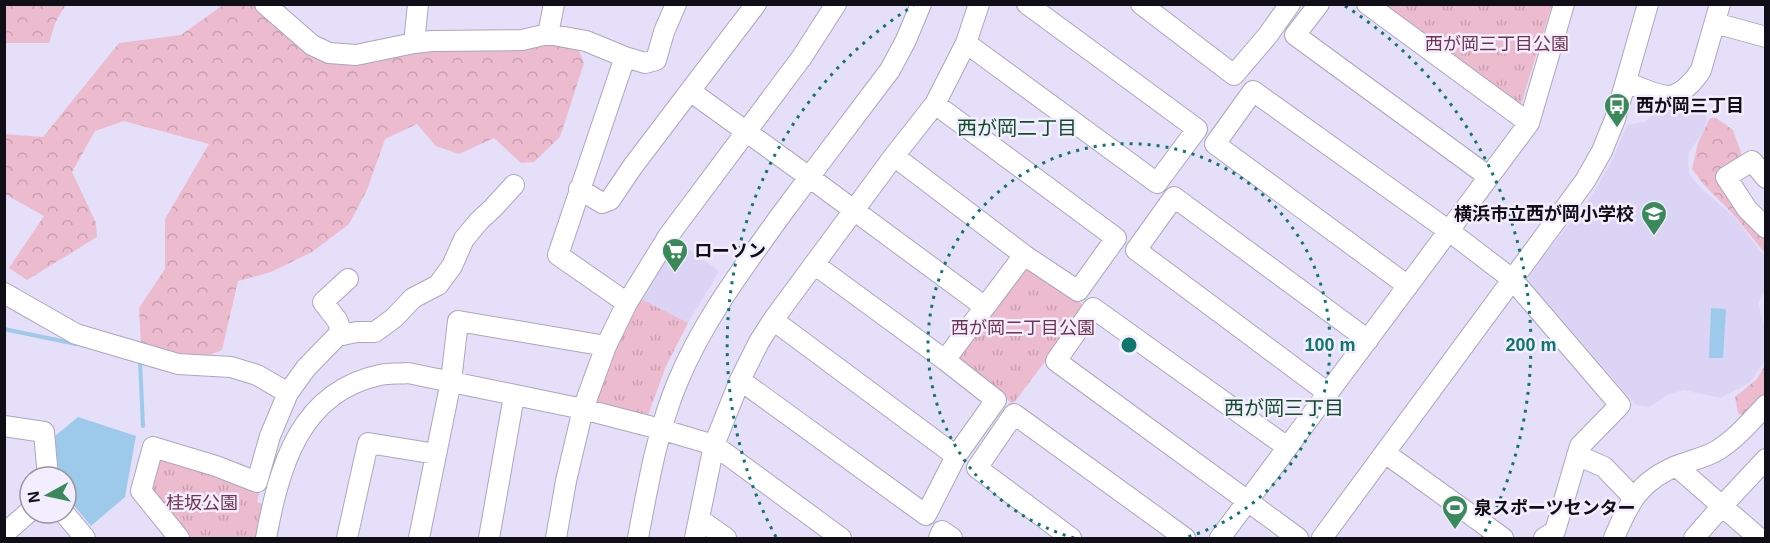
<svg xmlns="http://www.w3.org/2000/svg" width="1770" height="543" font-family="Arial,'Noto Sans JP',sans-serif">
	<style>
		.built { fill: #dbd4f5 }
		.grass { fill: url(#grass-tufts) }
		.forest { fill: url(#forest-crowns) }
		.water { fill: #9dcaea }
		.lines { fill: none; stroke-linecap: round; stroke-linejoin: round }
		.stream { stroke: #9dcaea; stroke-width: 4 }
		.minor-casing { stroke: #aca6bf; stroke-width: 22 }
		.minor { stroke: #fff; stroke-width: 20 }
		.ring { fill: none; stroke: #0f766e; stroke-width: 3; stroke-dasharray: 3 6 }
		.labels { text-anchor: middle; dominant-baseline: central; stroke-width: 5; stroke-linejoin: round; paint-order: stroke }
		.park-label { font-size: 18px; fill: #723350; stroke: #f2eefe }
		.poi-label { font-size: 18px; font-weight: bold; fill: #100e16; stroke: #f2eefe; text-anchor: start }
		.neighbourhood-label { font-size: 20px; fill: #134c2c; stroke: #f2eefe }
		.centre { fill: #0f766e; stroke: #f2eefe; stroke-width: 3 }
		.ring-label { font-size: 18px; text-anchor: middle; font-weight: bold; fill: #0f766e; stroke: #f2eefe; stroke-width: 5; stroke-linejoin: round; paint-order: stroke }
	</style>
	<defs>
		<pattern id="grass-tufts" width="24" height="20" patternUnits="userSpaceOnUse" patternTransform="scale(1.5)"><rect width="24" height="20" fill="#ecbbce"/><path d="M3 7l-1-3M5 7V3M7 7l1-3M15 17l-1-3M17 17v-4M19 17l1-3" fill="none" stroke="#c9a0b0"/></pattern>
		<pattern id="forest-crowns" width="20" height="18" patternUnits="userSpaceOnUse" patternTransform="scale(1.5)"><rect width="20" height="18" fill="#ecbbce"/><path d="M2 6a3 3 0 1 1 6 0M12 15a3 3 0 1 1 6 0" fill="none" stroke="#c9a0b0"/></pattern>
	</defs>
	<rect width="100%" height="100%" fill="#e5dff9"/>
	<!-- built -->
	<path class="built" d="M1690,94l13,10 4,16 -4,12 -14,20 -1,11 2,12 9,11 36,32 30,39v32l-7,14 7,27v30l-15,22 -29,16 -38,-8 -16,5 -18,12 -13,-2 -107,-123v-8l60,-74 21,-35 17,-40 17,-3 6,-4 11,-15 13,6z
		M674,239l45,32 -31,52 -49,-24z"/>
	<!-- grass -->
	<path class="grass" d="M1380,5h172l-32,102z
		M1030,265l56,42 -73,97 -55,-42 -1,-6 66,-90z
		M639,298l49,25 -22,43 -18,49 -52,-9 -4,-8z
		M161,455l99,35 -3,12 9,3 -6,33h-75l-36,-44 6,-36z"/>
	<!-- forest -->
	<path class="forest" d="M4,5l1,-1 65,1 -5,1 -10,17 -6,20h-44z
		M223,5h36l63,48 237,-10 19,5 6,15 -24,74 -26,25 -13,1 -27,-25 -35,16 -23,-8 -19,-22 -32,15 -18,51 -18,34 -37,28 -41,20 -33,9 -16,69c-30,14 -51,5 -81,-5l-2,-37 26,-39v-50l44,-75 -85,-23 -29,10 -23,41 24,51 1,14 -70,43 -18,-12 35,-52 -39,-22 -1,-60 39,3 76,-94 62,-8z
		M1710,118h6l17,12 11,31 -24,16 45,56v20l-33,-40 -28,-28 -12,-16 6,-26z
		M1765,365v33l-19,20 -8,-5 -3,-16 22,-18z"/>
	<!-- water -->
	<path class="water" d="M1711,308l15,1 -3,49h-14z
		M78,417l58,19 -11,61 -34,29 -25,-30v-19h-7l-4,-41z"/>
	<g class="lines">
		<!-- stream -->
		<path class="stream" d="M4,329l72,15
			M140,361l3,65"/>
		<defs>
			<path id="minor" d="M265,4l47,41 17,8 27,2 58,-12 18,-2 90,-1 26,-6 38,7 39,16 20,6 11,-3 8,-28 12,-28
				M1141,4l93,71 34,-40 22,-31
				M1319,4l-24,31 194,142
				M1367,4l162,119
				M1715,23l51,14
				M548,34l6,-30
				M414,43l4,-39
				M966,43l191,140 40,-54 -170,-125
				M625,57l-67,198 69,48
				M1627,82c10,5 30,13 41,14 13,0 27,-16 33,-26l19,-66
				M690,91l119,86 176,130
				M894,156l130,99 54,36 38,-53 -181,-134
				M1766,178l-14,-17 -26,16 21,32 19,19
				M579,189l23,14 8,-3 23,-34 123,-162
				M1408,286l-193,-142 38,-53 196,140 63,48 108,126 -40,41 -25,85 -11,7
				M4,293l72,41 102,30 53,3 26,8 31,18
				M773,320l183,136
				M343,335l-6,-15 -14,-18 25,-23
				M945,360l79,-105
				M740,380l186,135 30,-59 40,-56 -51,-40 -131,-96
				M1328,393l-192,-143 38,-53 194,143
				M4,426l40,6 4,45
				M1287,447l-194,-139 -37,53 242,177
				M1385,453l118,85
				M1577,455l27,12 29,30
				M1676,466l46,40 -28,32
				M64,513l21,25
				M699,519l27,19
				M4,534l26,-23
				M179,538l-38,-47 12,-44 63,19 41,16 13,-46 18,-43 18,-25 31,-32 20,-4h18l19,-14 19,-20 25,-13 14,-19 12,-27 15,-18 14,-13 21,-23
				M266,538c13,-70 33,-146 114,-163 9,-2 19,-1 28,-2l175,36 77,20 54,16 127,93
				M347,538l21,-95 68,11
				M419,538l32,-157 7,-60 148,25
				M489,538l25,-142
				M556,538l10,-57 17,-72 23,-63 21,-43 42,-68 133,-178 34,-53
				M638,538c10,-53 19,-107 40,-157 25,-60 63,-110 100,-162 37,-50 74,-99 112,-149l16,-30 15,-36
				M695,538l19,-93 26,-65 19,-38 14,-22 121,-164 41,-52 31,-61 13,-39
				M939,538l3,-7 10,7
				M1071,538l-94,-70 37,-54 171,124
				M1220,538l309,-415 35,-119
				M1322,538l263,-357 17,-30 13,-32 33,-115
				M1614,538c15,-36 26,-58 65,-73 13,-5 28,-8 39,-15 19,-12 33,-29 48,-45
				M1759,538l-37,-32 44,-47"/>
		</defs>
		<!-- minor casing -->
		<use href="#minor" class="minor-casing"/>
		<!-- minor -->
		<use href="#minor" class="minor"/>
	</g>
	<!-- distance rings -->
	<g class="ring">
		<path d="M1074 538A201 201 0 1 1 1184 538"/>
		<path d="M776 537A402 402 0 0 1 913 6M1345 6A402 402 0 0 1 1482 537"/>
	</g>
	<!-- icons -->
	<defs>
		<symbol id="bus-pin" viewBox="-11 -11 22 30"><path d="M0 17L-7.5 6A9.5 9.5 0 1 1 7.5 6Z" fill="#3a895a" stroke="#f2eefe"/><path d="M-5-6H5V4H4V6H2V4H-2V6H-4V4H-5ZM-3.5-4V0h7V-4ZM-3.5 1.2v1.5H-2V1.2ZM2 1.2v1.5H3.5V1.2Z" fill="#fff"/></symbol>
		<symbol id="school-pin" viewBox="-11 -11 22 30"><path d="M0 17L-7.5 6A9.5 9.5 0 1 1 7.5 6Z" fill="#3a895a" stroke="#f2eefe"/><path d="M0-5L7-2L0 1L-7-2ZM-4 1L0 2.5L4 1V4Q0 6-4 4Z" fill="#fff"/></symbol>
		<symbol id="supermarket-pin" viewBox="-11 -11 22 30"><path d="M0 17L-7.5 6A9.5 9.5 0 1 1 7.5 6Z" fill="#3a895a" stroke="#f2eefe"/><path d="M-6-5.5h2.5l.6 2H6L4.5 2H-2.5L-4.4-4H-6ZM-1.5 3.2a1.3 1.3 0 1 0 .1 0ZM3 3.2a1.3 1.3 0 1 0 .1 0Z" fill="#fff"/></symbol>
		<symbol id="stadium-pin" viewBox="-11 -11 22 30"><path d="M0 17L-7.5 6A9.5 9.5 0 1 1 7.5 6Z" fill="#3a895a" stroke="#f2eefe"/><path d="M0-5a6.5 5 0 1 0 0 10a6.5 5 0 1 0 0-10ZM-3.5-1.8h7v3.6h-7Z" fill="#fff"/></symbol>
	</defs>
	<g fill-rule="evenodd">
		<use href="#bus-pin" x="1602" y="91" width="30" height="40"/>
		<use href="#school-pin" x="1639" y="199" width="30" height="40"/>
		<use href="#supermarket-pin" x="660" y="236" width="30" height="40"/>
		<use href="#stadium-pin" x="1440" y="493" width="30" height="40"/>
	</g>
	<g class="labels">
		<!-- park labels -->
		<g class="park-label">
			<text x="1497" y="44">西が岡三丁目公園</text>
			<text x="1023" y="328">西が岡二丁目公園</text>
			<text x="202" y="503">桂坂公園</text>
		</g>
		<!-- poi labels -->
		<g class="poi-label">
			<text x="1636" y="106">西が岡三丁目</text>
			<text x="1634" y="214" text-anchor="end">横浜市立西が岡小学校</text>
			<text x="694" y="251">ローソン</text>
			<text x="1474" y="508">泉スポーツセンター</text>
		</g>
		<!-- neighbourhood labels -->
		<g class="neighbourhood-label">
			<text x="1017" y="128">西が岡二丁目</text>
			<text x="1284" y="408">西が岡三丁目</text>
		</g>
	</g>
	<circle cx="1129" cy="345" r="9" class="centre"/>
	<g class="ring-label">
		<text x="1330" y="351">100 m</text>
		<text x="1531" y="351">200 m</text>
	</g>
	<!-- border -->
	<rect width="1770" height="543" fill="none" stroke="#100e16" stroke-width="12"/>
	<!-- north arrow -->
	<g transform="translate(48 495) rotate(262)"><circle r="28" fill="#f2eefe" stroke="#9894a1" stroke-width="1.5"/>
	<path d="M0-4.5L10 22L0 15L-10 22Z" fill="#3a895a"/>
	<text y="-9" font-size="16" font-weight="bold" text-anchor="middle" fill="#100e16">N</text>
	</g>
</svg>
